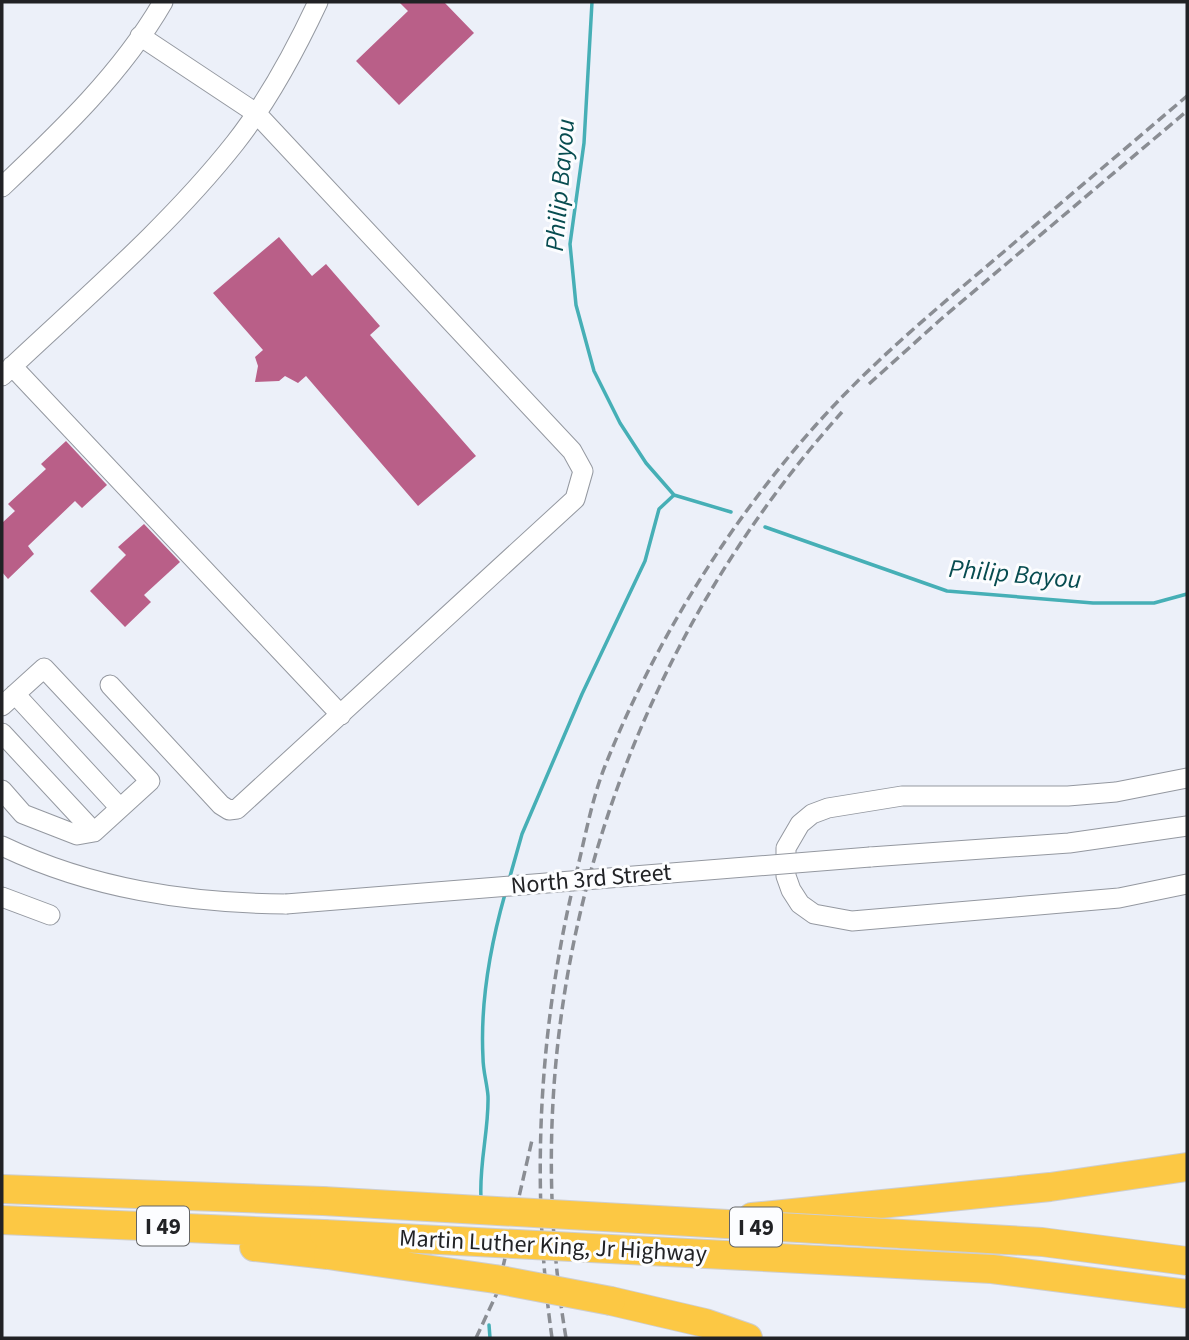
<svg xmlns="http://www.w3.org/2000/svg" width="1189" height="1340" font-family="'Source Sans 3',sans-serif">
	<style>
		.lines { fill: none; stroke-linecap: round; stroke-linejoin: round }
		.stream { stroke: #46afb6; stroke-width: 3.5 }
		.building { fill: #b95f88 }
		.minor-casing { stroke: #9498a0; stroke-width: 21 }
		.highway-casing { stroke: #cececf; stroke-width: 30 }
		.minor { stroke: #fff; stroke-width: 19 }
		.highway { stroke: #fcc844; stroke-width: 28 }
		.rail { stroke: #8a8d93; stroke-width: 3.5; stroke-dasharray: 10 5; stroke-linecap: butt }
		.minor-bridge-casing { stroke: #9498a0; stroke-width: 21; stroke-linecap: butt }
		.highway-bridge-casing { stroke: #cececf; stroke-width: 30; stroke-linecap: butt }
		.minor-bridge { stroke: #fff; stroke-width: 19 }
		.highway-bridge { stroke: #fcc844; stroke-width: 28 }
		.labels { text-anchor: middle; dominant-baseline: central; stroke-width: 6; stroke-linejoin: round; paint-order: stroke }
		.shield { fill: #fcfdff; stroke: #636466; stroke-width: 2 }
		.shield-label { font-size: 23px; font-weight: bold; fill: #212225 }
		.street-label { font-size: 24px; fill: #212225; stroke: #fcfdff }
		.water-label { font-size: 26px; font-style: italic; fill: #074c50; stroke: #fcfdff }
	</style>
	<rect width="100%" height="100%" fill="#ecf0f9"/>
	<g class="lines">
		<!-- stream -->
		<path class="stream" d="M592,2l-8,141 -14,101 6,61 18,66 26,52 26,40 28,32 57,17
			M765,527l182,64 146,12h61l33,-9
			M509,880l13,-46 60,-140 63,-133 14,-52 15,-14
			M481,1198c-2,-35 8,-68 7,-102 -1,-13 -5,-25 -5,-38 -3,-56 7,-111 22,-164
			M489,1325l1,13"/>
	</g>
	<!-- building -->
	<path class="building" d="M399,2h45l30,31 -75,72 -43,-44 52,-50z
		M279,237l33,39 14,-12 54,62 -10,9 106,121 -58,50 -112,-130 -8,7 -13,-7 -6,5 -24,1 3,-16 -3,-9 8,-7 -50,-57z
		M66,441l41,44 -25,23 -7,-7 -47,45 6,8 -26,25 -6,-7v-49l13,-12 -7,-7 38,-35 -5,-5z
		M144,524l36,38 -36,33 7,7 -26,25 -35,-36 36,-36 -8,-8z"/>
	<g class="lines">
		<defs>
			<path id="minor" d="M2,187c59,-56 120,-114 161,-185
				M12,366l329,349
				M2,376c79,-75 165,-147 233,-233 33,-42 60,-92 83,-141
				M110,685l111,120 8,5 8,-1 338,-310 8,-28 -11,-20 -316,-338 -116,-77
				M15,694l105,114
				M2,706l42,-38 106,113 -56,51 -17,3 -54,-21 -21,-24
				M2,733l92,99
				M1187,778l-71,14 -48,4h-166l-74,12 -16,6 -12,10 -14,24v28l5,14 9,14 14,10 38,7 267,-23 68,-14
				M2,846c90,43 185,57 284,58
				M870,857l199,-14 118,-17
				M2,897l48,18"/>
			<path id="highway" d="M2,1189l321,12
				M752,1217l298,-30 137,-20
				M2,1220l322,14
				M254,1247l74,8
				M611,1301l94,22 43,15"/>
		</defs>
		<!-- minor casing -->
		<use href="#minor" class="minor-casing"/>
		<!-- highway casing -->
		<use href="#highway" class="highway-casing"/>
		<!-- minor -->
		<use href="#minor" class="minor"/>
		<!-- highway -->
		<use href="#highway" class="highway"/>
		<!-- rail -->
		<path class="rail" d="M869,384l71,-64 247,-209
			M476,1338l21,-45 35,-153
			M552,1338c-22,-157 -13,-317 26,-472 8,-33 14,-67 27,-100 49,-123 122,-241 210,-340 56,-63 121,-117 185,-171 62,-53 125,-106 187,-159
			M566,1338c-56,-334 51,-674 276,-926"/>
		<defs>
			<path id="minor-bridge" d="M286,904l584,-47"/>
			<path id="highway-bridge" d="M323,1201l719,41 145,19
				M324,1234l668,35 195,25
				M328,1255l167,24 116,22"/>
		</defs>
		<!-- minor-bridge casing -->
		<use href="#minor-bridge" class="minor-bridge-casing"/>
		<!-- highway-bridge casing -->
		<use href="#highway-bridge" class="highway-bridge-casing"/>
		<!-- minor-bridge -->
		<use href="#minor-bridge" class="minor-bridge"/>
		<!-- highway-bridge -->
		<use href="#highway-bridge" class="highway-bridge"/>
	</g>
	<g class="labels">
		<!-- shield labels -->
		<g class="shield">
			<rect x="137" y="1206.5" width="52" height="39" rx="5"/>
			<rect x="730" y="1207.5" width="52" height="39" rx="5"/>
		</g>
		<g class="shield-label">
			<text x="163" y="1226">I 49</text>
			<text x="756" y="1227">I 49</text>
		</g>
		<!-- street labels -->
		<g class="street-label">
			<text transform="translate(591 879) rotate(-5)">North 3rd Street</text>
			<text transform="translate(553 1246) rotate(3)">Martin Luther King, Jr Highway</text>
		</g>
		<!-- water labels -->
		<g class="water-label">
			<text transform="translate(560 185) rotate(-85)">Philip Bayou</text>
			<text transform="translate(1015 574) rotate(5)">Philip Bayou</text>
		</g>
	</g>
	<!-- border -->
	<rect width="1189" height="1340" fill="none" stroke="#212225" stroke-width="7"/>
</svg>
